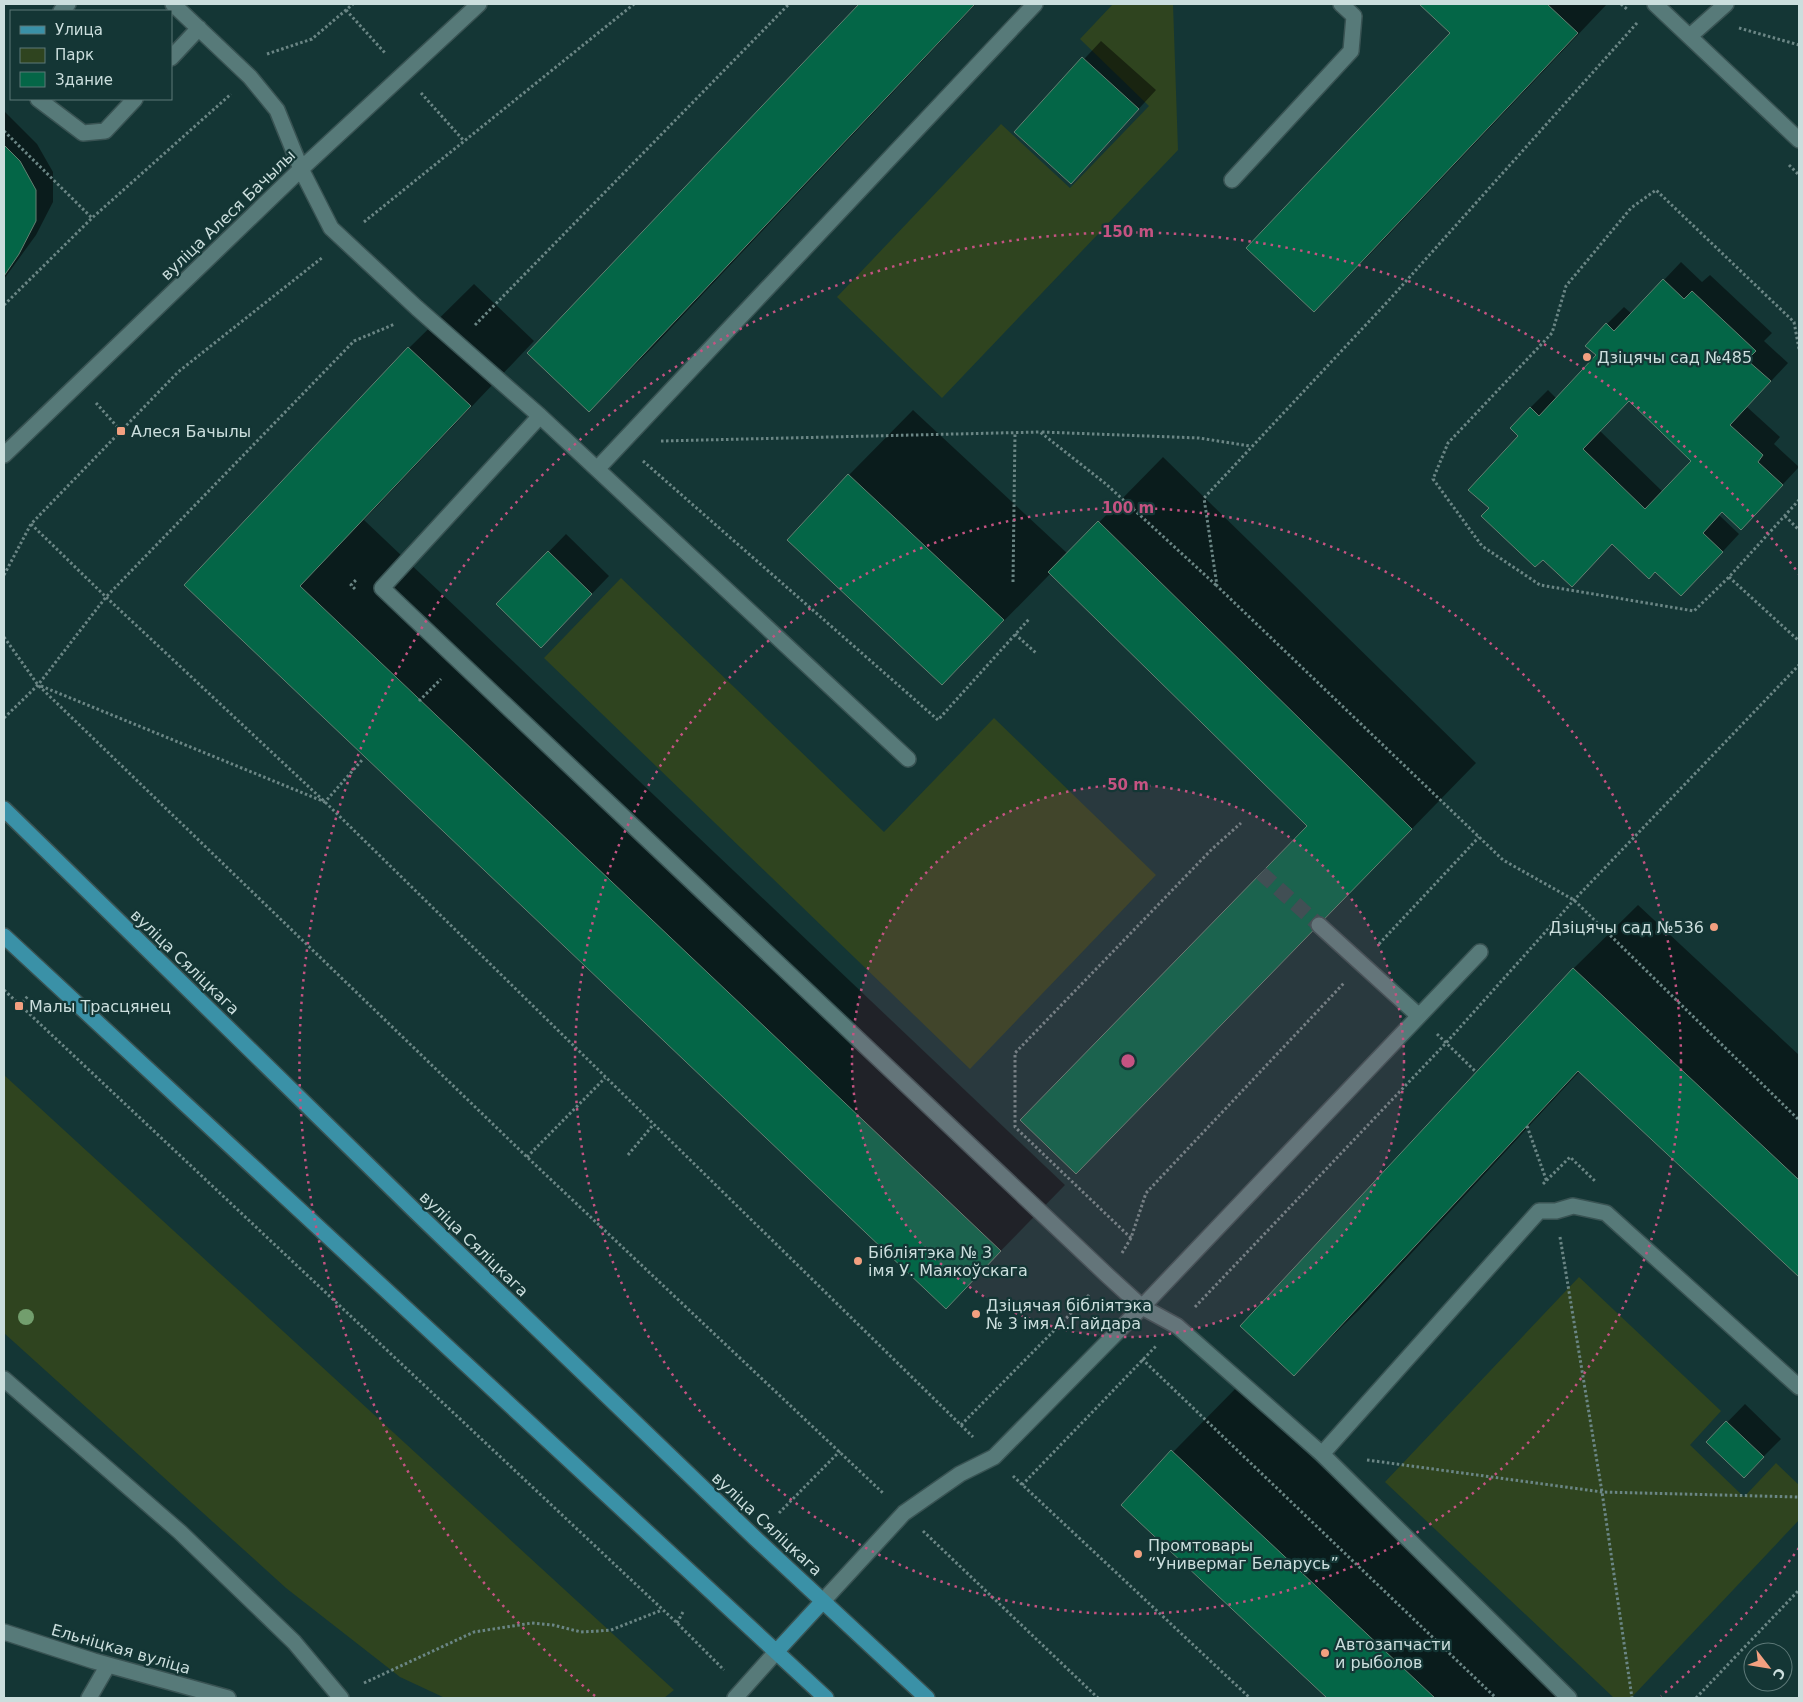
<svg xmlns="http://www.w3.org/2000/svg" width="1803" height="1702" font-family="'DejaVu Sans',sans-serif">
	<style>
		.green { fill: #2f441f }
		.shadow { fill: #0007; fill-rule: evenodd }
		.building { fill: #046647; stroke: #648072; fill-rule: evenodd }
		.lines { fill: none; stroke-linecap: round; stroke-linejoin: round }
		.minor-tunnel { stroke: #2f4f4e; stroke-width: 15; stroke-dasharray: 15 8; stroke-linecap: butt }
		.minor-casing { stroke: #395353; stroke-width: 18 }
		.major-casing { stroke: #395353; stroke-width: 18 }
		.path { stroke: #6b8685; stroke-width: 3; stroke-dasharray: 2.5 2.5; stroke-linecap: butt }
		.minor { stroke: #577a79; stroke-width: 15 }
		.major { stroke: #3a91a7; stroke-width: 15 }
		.tree { fill: #729e6d }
		.ring { fill: none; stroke: #c55382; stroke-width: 2.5; stroke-dasharray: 2.5 5 }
		.poi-dot { fill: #f2a080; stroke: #143635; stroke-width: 2 }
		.labels { text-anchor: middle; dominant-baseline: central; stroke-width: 4.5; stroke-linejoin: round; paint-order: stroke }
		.street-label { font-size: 16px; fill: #cbdedd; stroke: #143635 }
		.poi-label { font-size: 16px; fill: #cbdedd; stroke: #143635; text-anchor: start }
		.centre { fill: #c55382; stroke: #143635; stroke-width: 2.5 }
		.ring-label { font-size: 15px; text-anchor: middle; font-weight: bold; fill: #c55382; stroke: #143635; stroke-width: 4.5; stroke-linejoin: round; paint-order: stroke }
	</style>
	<rect width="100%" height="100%" fill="#143635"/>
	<!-- green -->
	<path class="green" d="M1113,4h60l5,146 -236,248 -105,-101 164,-173 69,64 79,-82 -69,-67z
		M621,578l263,254 110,-114 162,157 -186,194 -426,-411z
		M4,1075l670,615 -10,8h-219l-45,-21 -114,-89 -282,-255z
		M1579,1277l142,134 -31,34 54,52 32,-34 23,22v35l-168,178h-17l-229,-216z"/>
	<!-- shadow -->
	<path class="shadow" d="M859,4h117l-322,342 -65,65 -60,-58z
		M1420,4h187l-229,242 -64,65 137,-278z
		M1101,41l55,49 -68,74 -72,-32z
		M4,111l33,33 16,28v30l-17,33 -32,44z
		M1681,262l21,20 8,-7 62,58 -8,8 24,22 -41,44 33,30 -6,7 25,23 -41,44h-35l-4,4 20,19 -40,43 -44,-7 -42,-27 -123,-35 40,-100 18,-18 9,9 40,-44 10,-31 17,-17 8,7zM1629,400l64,61 -30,31 -63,-61z
		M474,284l60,57 -170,179 701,665 -119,122 -760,-722 223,-237z
		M913,410l155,144 95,-97 313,306 -336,345 169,-282 -258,-253 -109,111 -93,-209z
		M566,534l43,42 -51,53 -60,-25z
		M1638,905l161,150v220l-219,-204 -221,239 -65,64 279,-405z
		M1237,1387l332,311h-240l-207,-194z
		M1745,1404l36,35 -37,37 -36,-34z"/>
	<!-- building -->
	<path class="building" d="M859,4h116l-386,408 -62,-59z
		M1419,4h128l31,29 -264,279 -68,-64 204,-215z
		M1082,57l57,52 -68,75 -57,-52z
		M4,145l16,16 16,29v31l-17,33 -15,22z
		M1663,279l21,20 8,-8 64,60 -9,9 24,21 -41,44 33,30 -5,7 25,23 -42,45 -19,-18 -19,21 20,19 -42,44 -26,-24 -6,7 -37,-35 -40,43 -29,-27 -8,7 -54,-51 8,-8 -21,-18 50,-54 -8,-8 20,-21 9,9 57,-61 -11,-9 21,-23 8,8zM1629,401l62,60 -46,48 -62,-60z
		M408,347l63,59 -171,180 701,665 -55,58 -762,-724z
		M848,474l156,146 -62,65 -155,-145z
		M1098,521l314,308 -336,345 -56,-54 287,-294 -259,-254z
		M548,551l44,43 -51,54 -45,-44z
		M1573,968l226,212v97l-221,-206 -284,305 -54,-50z
		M1726,1421l38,36 -20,21 -38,-36z
		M1171,1450l112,105 152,143h-108l-206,-193z"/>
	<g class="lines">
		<!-- minor-tunnel -->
		<path class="minor-tunnel" d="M1261,873l58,52"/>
		<defs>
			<path id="minor" d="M173,4l77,73 27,33 24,59 30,59 86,80 123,108 -158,172 726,688 34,31 35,19 145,128 247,244
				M1655,4l144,136
				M61,11l7,-7
				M1690,36l36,-32
				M171,58l28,-30
				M38,99l45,34 22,-2 30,-32
				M1232,180l119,-129 3,-35 -13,-12
				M540,416l368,343
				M4,455l297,-286 178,-165
				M598,468l437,-464
				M1319,925l100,91
				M4,1379l176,153 114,110 47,56
				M1322,1454l217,-243h17l17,-5 33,7 193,174
				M823,1601l81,-88 56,-39 34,-17 148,-150 338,-355
				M4,1632l90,29 134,37
				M89,1698l19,-33
				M735,1698l41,-46"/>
			<path id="major" d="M4,809l412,403 339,326 172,160
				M4,936l822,762
				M776,1652l47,-51"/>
		</defs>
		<!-- minor casing -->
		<use href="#minor" class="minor-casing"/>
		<!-- major casing -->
		<use href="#major" class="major-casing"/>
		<!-- path -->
		<path class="path" d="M1621,4l7,6
			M346,10l39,43
			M1637,23l-247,276 -186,199 13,88 286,274 71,40 225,220
			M1739,28l60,17
			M267,54l45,-15 41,-35
			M421,93l43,48
			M4,131l88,87
			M1789,165l10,10
			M364,222l270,-218
			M4,305l88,-87 139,-124
			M475,325l314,-321
			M1799,349l-5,-27 -138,-132 -25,18 -65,78 -14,47 -104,110 -15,36 49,67 58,39 154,26 35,-34 70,-77
			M96,403l25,28
			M1042,432l157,6 51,8
			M661,441l379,-9 66,52 111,102
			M643,461l295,259 92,-102
			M1785,516l14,14
			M31,524l75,73 219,205 648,635
			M4,575l27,-51 147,-152 145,-115
			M1729,577l70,64
			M1013,582l2,-149
			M355,589l-4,-4 6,-6
			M1015,634l21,19
			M4,637l34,48 489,472 357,337
			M41,686l284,116 38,-43
			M419,701l22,-22
			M4,718l34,-33 68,-88 248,-256 41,-17
			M1379,944l100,-107
			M4,990l673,633 47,47
			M19,1006l9,-10
			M1437,1034l39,38
			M1527,1126l20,56
			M628,1155l25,-30
			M527,1157l78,-79
			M1543,1184l27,-27 26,25
			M1560,1237l42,255 30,206
			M1131,1238l-116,-111v-74l197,-204 29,-26
			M1122,1253l9,-15 15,-45 198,-210
			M1195,1307l251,-264 128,-143 225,-235
			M1142,1359l354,339
			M961,1425l129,-131
			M1367,1460l235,32 197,5
			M1013,1476l237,222
			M1022,1485l135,-140
			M779,1513l61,-62
			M923,1531l175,167
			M677,1623l7,-13
			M364,1683l110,-51 58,-9 21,2 28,7 18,-1 12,-1 51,-20
			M1696,1698l103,-108"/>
		<!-- minor -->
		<use href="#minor" class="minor"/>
		<!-- major -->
		<use href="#major" class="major"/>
	</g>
	<!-- trees -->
	<circle class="tree" cx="26" cy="1317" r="8"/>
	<!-- distance rings -->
	<circle cx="1128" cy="1061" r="276" fill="#c55382" fill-opacity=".12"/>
	<g class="ring">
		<circle cx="1128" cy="1061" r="276"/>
		<circle cx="1128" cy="1061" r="553"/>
		<path d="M1799 1548A829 829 0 0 1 1661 1696M595 1696A829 829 0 1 1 1799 574"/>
	</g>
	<!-- markers -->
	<g class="poi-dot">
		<circle cx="1587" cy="357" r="5"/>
		<rect x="116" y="426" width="10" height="10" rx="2.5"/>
		<circle cx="1714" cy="927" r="5"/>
		<rect x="14" y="1001" width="10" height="10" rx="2.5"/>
		<circle cx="858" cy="1261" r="5"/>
		<circle cx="976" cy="1314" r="5"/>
		<circle cx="1138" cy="1554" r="5"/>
		<circle cx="1325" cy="1653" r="5"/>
	</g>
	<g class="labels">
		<!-- street labels -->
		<g class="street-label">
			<text transform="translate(228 215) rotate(-44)">вуліца Алеся Бачылы</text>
			<text transform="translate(185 962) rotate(44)">вуліца Сяліцкага</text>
			<text transform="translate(474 1244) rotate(44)">вуліца Сяліцкага</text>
			<text transform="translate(767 1524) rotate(43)">вуліца Сяліцкага</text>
			<text transform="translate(121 1649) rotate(16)">Ельніцкая вуліца</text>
		</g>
		<!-- poi labels -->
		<g class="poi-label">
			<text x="1597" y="357">Дзіцячы сад №485</text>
			<text x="131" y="431">Алеся Бачылы</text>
			<text x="1704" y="927" text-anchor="end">Дзіцячы сад №536</text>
			<text x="29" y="1006">Малы Трасцянец</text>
			<text x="868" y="1252">Бібліятэка № 3<tspan x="868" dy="18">імя У. Маякоўскага</tspan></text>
			<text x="986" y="1305">Дзіцячая бібліятэка<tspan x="986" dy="18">№ 3 імя А.Гайдара</tspan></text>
			<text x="1148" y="1545">Промтовары<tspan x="1148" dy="18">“Универмаг Беларусь”</tspan></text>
			<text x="1335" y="1644">Автозапчасти<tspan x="1335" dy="18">и рыболов</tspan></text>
		</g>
	</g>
	<circle cx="1128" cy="1061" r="8" class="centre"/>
	<g class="ring-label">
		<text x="1128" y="237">150 m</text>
		<text x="1128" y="513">100 m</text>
		<text x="1128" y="790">50 m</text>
	</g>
	<!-- border -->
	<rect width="1803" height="1702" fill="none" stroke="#cbdedd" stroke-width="10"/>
	<!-- legend -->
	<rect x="10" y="10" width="162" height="90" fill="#143635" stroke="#5d7978"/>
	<rect x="20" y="26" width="25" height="8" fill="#3a91a7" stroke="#5d7978"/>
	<text x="55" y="35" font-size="15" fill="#cbdedd">Улица</text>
	<rect x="20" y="48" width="25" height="15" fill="#2f441f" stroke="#5d7978"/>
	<text x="55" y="60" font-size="15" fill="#cbdedd">Парк</text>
	<rect x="20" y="72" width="25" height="15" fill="#046647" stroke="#5d7978"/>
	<text x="55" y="85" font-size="15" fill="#cbdedd">Здание</text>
	<!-- north arrow -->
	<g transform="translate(1768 1667) rotate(121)"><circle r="24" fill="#143635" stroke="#5d7978"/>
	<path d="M0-4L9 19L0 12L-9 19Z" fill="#f2a080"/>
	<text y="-8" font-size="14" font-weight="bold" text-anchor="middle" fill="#cbdedd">С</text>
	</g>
</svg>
